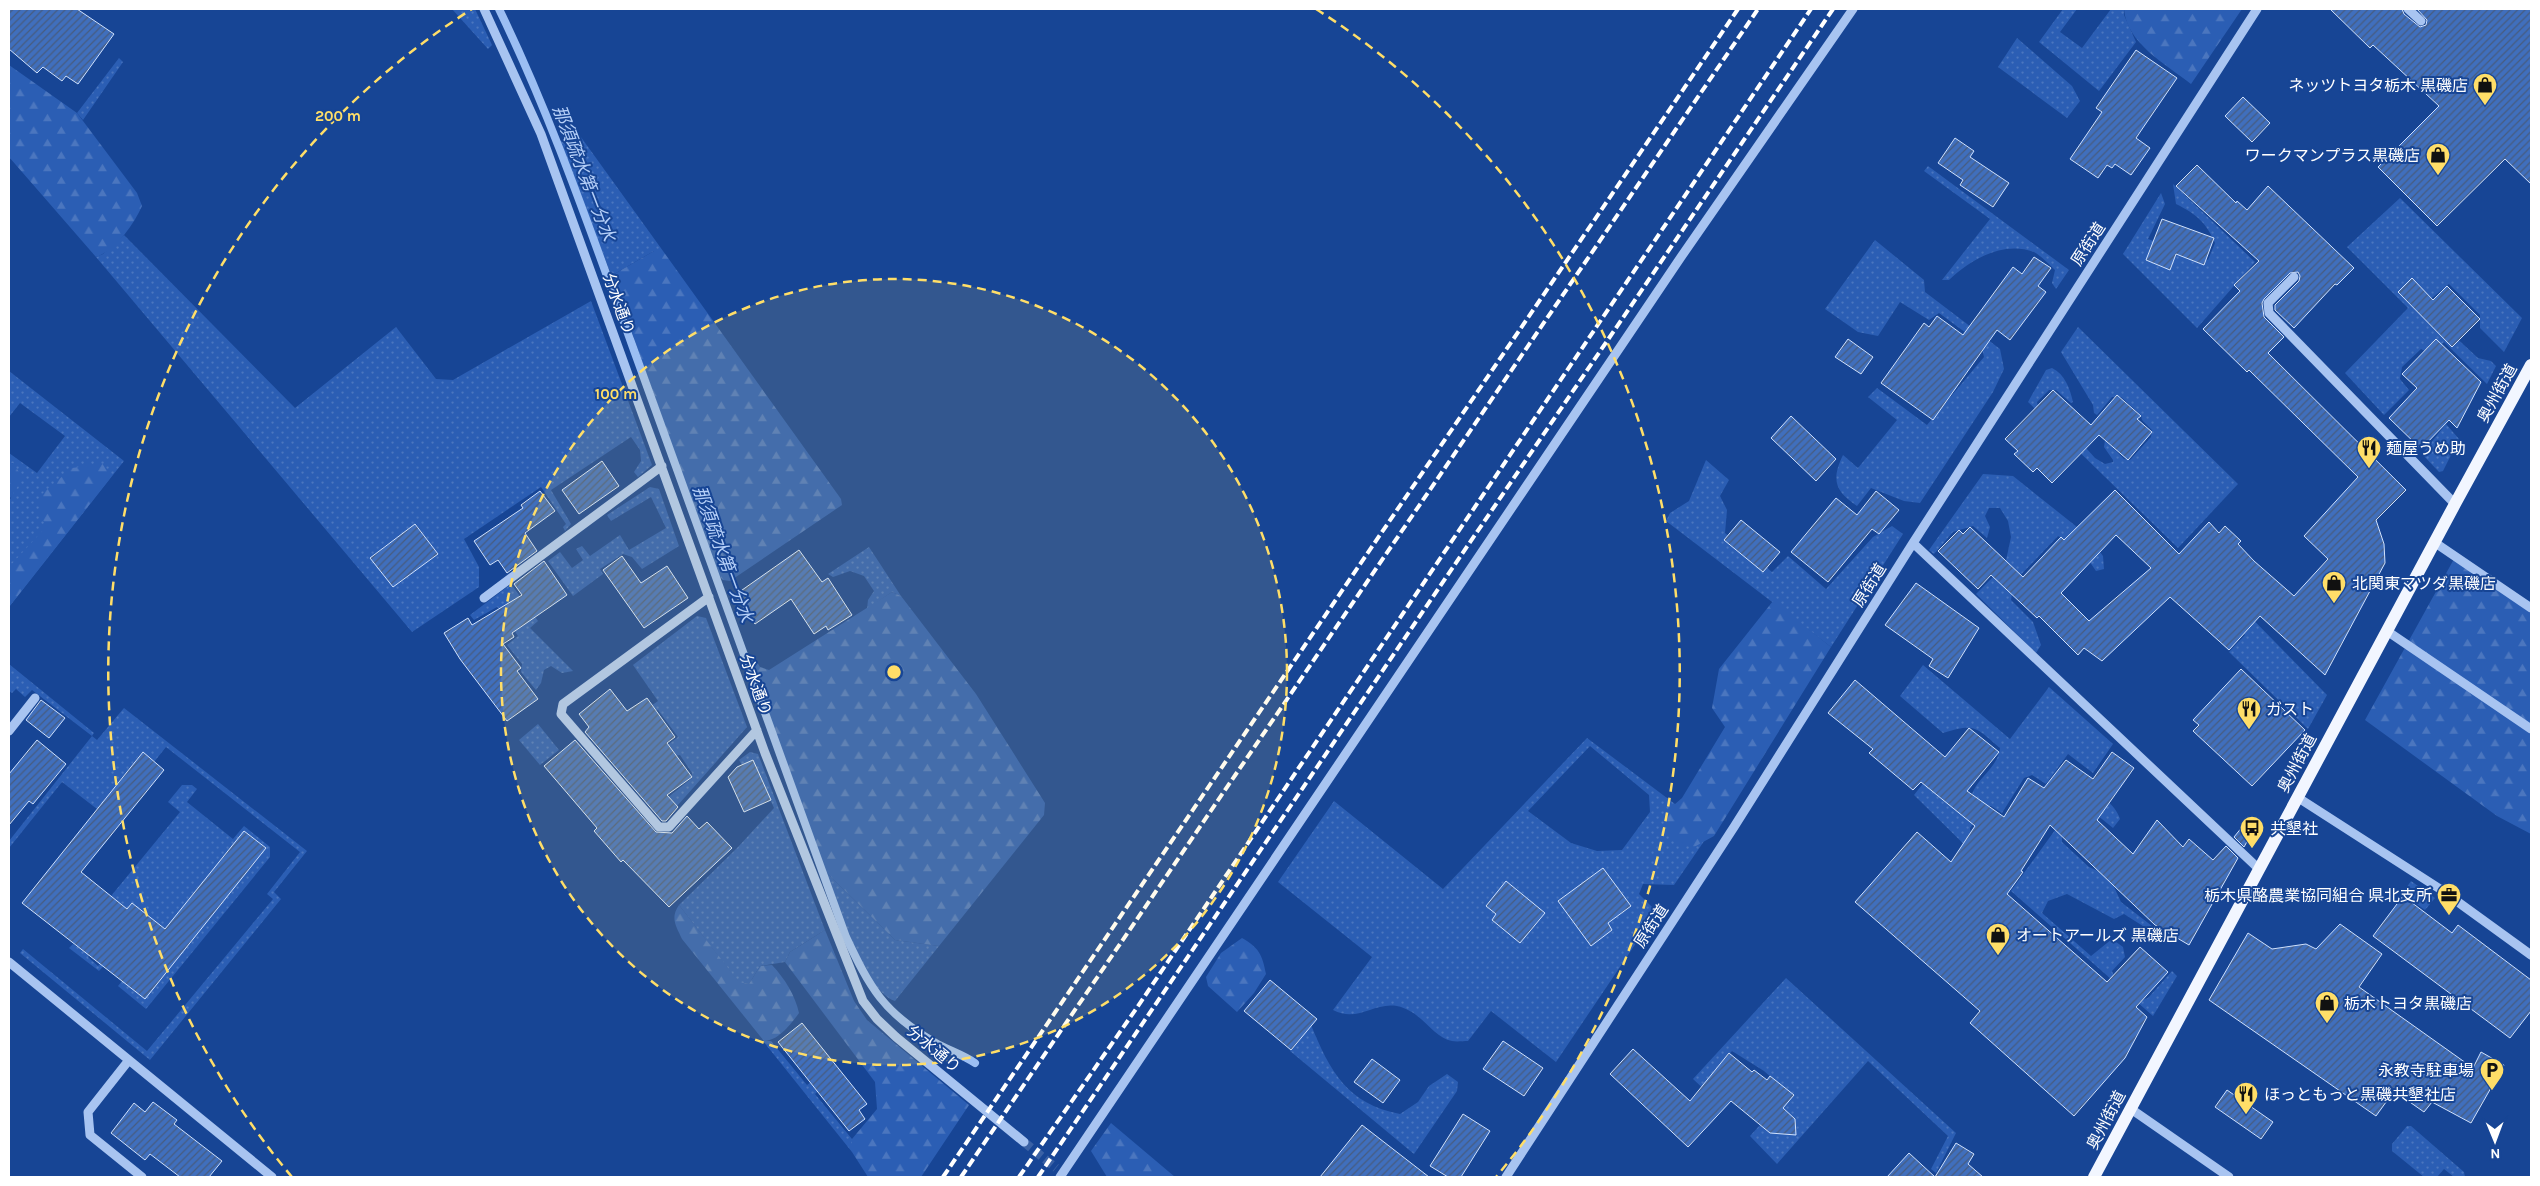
<svg xmlns="http://www.w3.org/2000/svg" width="2540" height="1186" font-family="Karla,'Noto Sans JP',sans-serif">
	<style>
		.grass { fill: url(#grass-dots); fill-rule: evenodd }
		.forest { fill: url(#forest-firs) }
		.lines { fill: none; stroke-linecap: round; stroke-linejoin: round }
		.stream { stroke: #9bbef3; stroke-width: 8 }
		.building { fill: url(#building-hatch); stroke: #d0e1fc; fill-rule: evenodd }
		.minor-tunnel { stroke: #3a61a5; stroke-width: 9; stroke-dasharray: 9 4.5; stroke-linecap: butt }
		.minor { stroke: #a8c4f1; stroke-width: 9 }
		.major { stroke: #f2f6ff; stroke-width: 12 }
		.rail { stroke: #fff; stroke-width: 4; stroke-dasharray: 9 4; stroke-linecap: butt }
		.ring { fill: none; stroke: #ffde68; stroke-width: 2.5; stroke-dasharray: 9 6 }
		.labels { text-anchor: middle; dominant-baseline: central; stroke-width: 4; stroke-linejoin: round; paint-order: stroke }
		.poi-label { font-size: 16px; fill: #fff; stroke: #174595; text-anchor: start }
		.street-label { font-size: 16px; fill: #fff; stroke: #174595 }
		.water-label { font-size: 18px; font-style: italic; fill: #b5cff8; stroke: #174595 }
		.centre { fill: #ffde68; stroke: #174595; stroke-width: 2.5 }
		.ring-label { font-size: 15px; text-anchor: middle; font-weight: bold; fill: #ffde68; stroke: #174595; stroke-width: 4; stroke-linejoin: round; paint-order: stroke }
	</style>
	<defs>
		<pattern id="grass-dots" width="8" height="8" patternUnits="userSpaceOnUse" patternTransform="scale(1.25)"><rect width="8" height="8" fill="#2b5eb4"/><path d="M2 2h.1M6 6h.1" fill="none" stroke="#4b76bf" stroke-width="1.8" stroke-linecap="round"/></pattern>
		<pattern id="forest-firs" width="22" height="20" patternUnits="userSpaceOnUse" patternTransform="scale(1.25)"><rect width="22" height="20" fill="#2b5eb4"/><path d="M5 1l3.5 6h-7zM16 11l3.5 6h-7z" fill="#4b76bf"/></pattern>
		<pattern id="building-hatch" width="6" height="6" patternUnits="userSpaceOnUse" patternTransform="scale(1.25)"><rect width="6" height="6" fill="#406fbd"/><path d="M-1 1l2-2M0 6l6-6M5 7l2-2" fill="none" stroke="#475c7f"/></pattern>
	</defs>
	<rect width="100%" height="100%" fill="#174595"/>
	<!-- grass -->
	<path class="grass" d="M452,9h23l17,36 -4,4z
		M2063,9h14l-17,23 22,16 29,-39h13v6l12,27 -37,49 -60,-49z
		M2017,38l55,48 8,15 -13,17 -69,-51z
		M119,58l4,4 -40,58 -6,-7z
		M578,133l85,118h-9l-38,22 -3,6 -54,-137z
		M1928,166l141,104 -13,19 -4,-6 3,-13c-6,-6 -14,-14 -21,-18 -31,-12 -64,8 -85,28h-7l48,-61 -66,-48z
		M2173,184l82,78 -58,66 -74,-74 38,-61 4,11 -17,35 60,21 7,-17c-9,-21 -19,-29 -39,-39z
		M2400,198l122,120 -18,34 -24,-24v-13l-31,-31 -27,22 56,52 13,3 5,5 -9,18 -43,-42 -13,12 -10,-5 -19,18 -2,12 9,11 -25,25 -39,-42 63,-65 -61,-61z
		M124,235l171,173 101,-81 40,52 17,1 138,-79 61,164 -14,12 -4,-5 7,-11 -1,-11 -9,-13 -80,53 20,34 -6,7 -2,-4 3,-3 -25,-37 -77,52 15,28v20l-67,45 -316,-375 7,-3zM416,524l22,30 -45,33 -11,-14 12,-9 -12,-16z
		M1875,240l49,40 1,12 75,57 4,20 -11,23 -73,111 -16,-2 -33,-13 -14,18c-22,-15 -26,-26 -14,-51l15,13 39,-48 -29,-23 9,-9 50,37 57,-68 -3,-13 -42,-31 -10,7 -29,-18 -22,34 -20,-4 -33,-23z
		M2078,327l160,157 -60,64 -150,-146 18,-32 6,-2c13,6 18,21 21,34l-2,1 -15,-13h-7l-12,12 1,5 40,32 17,19 10,6 8,-2v-2l-9,-13 1,-7 19,19 6,1 21,-23 1,-7 -10,-10 -1,-5 -20,-18h-9l-15,18 -3,-2 -1,-8 -32,-53z
		M9,371l115,90 -115,146v-107l2,-2 2,-35h-4v-10l28,20 28,-37 -45,-33 -11,14z
		M2446,424l13,15 -16,32 -4,1 -17,-18z
		M1706,460l23,20 -9,16 7,14 -2,23 47,39 16,-16 38,33 47,-52 19,-11 11,8 -72,113 -165,-126 4,-8 19,-12z
		M1983,474l30,2 74,59 16,21 1,13 -8,2c-10,-16 -22,-26 -38,-35l-44,46 -3,18 22,22 8,23 -5,8 -60,-59 29,-29 6,-28 -3,-16 -8,-13h-11l-4,8 5,11 -3,11 -14,-12 -20,6 -19,22 -5,-4z
		M650,487l9,2 20,57 -37,23 -10,-12 -9,-3 -23,15 3,5 -30,22 -25,-35 12,-9 12,16 11,-8 -7,-11 6,-3 8,10 30,-21 9,15 37,-22 -15,-31 -40,24 -4,-6z
		M869,547l32,49 -9,-4 -25,17 1,-9 6,-9 -10,-15 -14,-5 -17,6 -5,-3z
		M511,584l27,37 -8,7 43,43 -11,2 -11,-7 -7,4 -3,13 -5,7 -15,-18 1,-8 -15,-19 11,-9 -17,-26 -4,-3 -23,13 -4,-5z
		M2222,588l105,107 -19,34 -79,-77 16,-17 -33,-35z
		M697,616l9,2 41,109 -77,87 -14,-7 36,-29v-5l-12,-18 -32,5 30,-23 -20,-27h-4l-30,15 34,-24 -25,-36z
		M9,664l85,69 -2,3 5,4 27,-32 183,143 -33,41 7,7 -131,161 -130,-107 3,-4 124,102 126,-152 -6,-5 33,-42 -134,-105 -12,15 -12,-10 -45,57 -35,-27 -53,66v-7l83,-105 -60,-46 -7,7 -9,-8 -4,4 -3,-2z
		M1923,665l87,74 39,-52 64,57 -20,29 -25,-19 -22,30 -14,-9 -8,3 -22,35 -11,-7 -8,3 -13,19 2,12 17,29 -75,-74 11,-14 46,18c3,-20 27,-30 29,-51 -25,-21 -24,-25 -57,-15l-43,-37z
		M538,724l21,26 -19,15 -21,-25z
		M1587,738l124,93 -37,54 -31,-1 -4,10 18,18 -101,150 -65,-51 -23,30c-5,0 -11,1 -16,0 -19,-3 -30,-30 -55,-35 -24,-4 -39,17 -64,4l39,-53 -94,-75 56,-81 109,88zM1590,746l59,49 1,17 -28,38 -25,1 -26,-8 -43,-32z
		M750,752l8,2 67,176 -35,22 -5,10 -25,4 -11,18 -10,-1 -60,-78 59,-58 36,-39 -21,-47 -11,4 -3,-5z
		M182,785h10l5,4 -10,13 46,37 11,-13 26,21v10l-124,152 -28,-23 10,-12 -18,-15 -11,12 -30,-23 4,-4 12,8 37,-47 -11,-9 69,-84 -12,-10zM244,831l22,17 -142,133zM132,903l11,9 -45,54 -10,-9z
		M2086,787c14,9 29,16 34,32l-7,9 -27,-22 -24,26v10l27,25 20,9 12,26 31,24 -6,2 -22,-14 -10,5 -47,-25 -19,7 -6,12 49,43 21,-17 11,8 2,10 -13,14 2,5 25,25 9,-3 24,-27 5,5 -24,40 -142,-125z
		M826,872l69,68 44,6 -44,55c-33,-12 -57,-96 -69,-129z
		M2411,881l24,17 -10,12 -23,-16z
		M1786,978l170,155 -20,40 -5,-4 17,-33 -80,-75 -91,103 -27,-28 39,-43 -25,-22 -32,-20 -23,26 14,15v15l-30,-28z
		M1311,1025c19,46 36,79 89,89l18,-12 11,-16 18,-12 11,8 -1,9 -43,63 -124,-103z
		M763,1041h8l36,44 22,-17 5,8 -19,18 37,45v13z
		M2407,1126h4l53,46 1,5h-11l-10,-8 -7,8h-13l-32,-26v-7z"/>
	<!-- forest -->
	<path class="forest" d="M2124,9h118l-51,75c-25,-20 -64,-40 -67,-75z
		M9,65l68,48 60,80 5,13c-8,18 -26,44 -46,51l-87,-100z
		M654,251h9l178,248 1,6 -112,76 -7,-1 -5,-5 -105,-296 3,-6z
		M9,463h4l10,15 -14,22z
		M103,464l8,13 -102,130v-40l37,-40 -7,-17 3,-16 30,-26z
		M2454,559l77,53v222l-34,-18 -132,-96z
		M892,592l9,4 75,98 69,109 -1,12 -105,131 -44,-6 -69,-68 -79,-212 8,-1 5,8 9,3z
		M1773,601l58,46 -117,189 -20,11 -20,-5 -9,-17 2,-14 15,-13 43,-71 -13,-19 7,-39z
		M679,905l60,77 10,2 11,-18 12,-1c13,14 23,30 27,48 -8,11 -21,28 -35,28l-82,-102c-6,-13 -12,-21 -3,-34z
		M825,930l29,71 13,19 102,85 -48,72h-53l-16,-25v-13l25,-30 -2,-27 -90,-120 5,-10z
		M1242,938c17,10 20,16 24,36l-12,19 -17,19 -29,-26 -2,-9 15,-24z
		M1111,1123l64,54h-68l-16,-26z"/>
	<g class="lines">
		<!-- stream -->
		<path class="stream" d="M499,9c52,107 91,221 132,333 73,198 143,397 215,595 24,51 37,75 88,105 13,8 28,12 41,21"/>
	</g>
	<!-- building -->
	<path class="building" d="M9,9h68l37,25 -36,50 -12,-8 -4,5 -19,-14 -6,6 -28,-24z
		M2330,9h72l2,5 16,13 6,-2 1,-5 -10,-11h114v175l-26,-25 -68,67 -59,-59 61,-61 -66,-61 -3,3z
		M2136,50l41,28 -41,60 14,10 -19,27 -16,-11 -3,4 -5,-3 -9,13 -28,-19 32,-47 -6,-4z
		M2243,97l27,26 -18,19 -27,-26z
		M1955,138l19,13 -4,6 39,26 -16,24 -33,-22 3,-5 -25,-17z
		M2197,165l39,38 1,-2 10,9 21,-24 86,82 -17,17 -2,-1 -41,44 -19,-18v-5l24,-24 1,-5 -2,-4 -8,1 -26,26 -2,4 2,14 20,20 -16,16 138,137 -30,30 8,24 1,19 -60,112 -65,-59 -31,34 -59,-53 -68,64 -18,-13 -6,7 -39,-39 -2,2 -46,-43 -13,14 -40,-38 21,-21 4,4 7,-7 53,50 38,-40 3,3 51,-50 64,64 30,-32 10,11 6,-7 16,15 -3,3 16,17 40,35 34,-37 -24,-23 54,-59 -109,-107 -2,2 -44,-43 37,-38 -6,-6 25,-24 -83,-75zM2116,535l35,33 -62,53 -28,-28z
		M2162,219l52,19 -10,27 -28,-11 -6,16 -24,-10z
		M2034,257l17,11 -13,18 8,6 -36,48 -13,-10 -64,90 -52,-37 43,-60 5,4 8,-11 26,19 50,-68 9,7z
		M2412,278l21,22 14,-14 33,33 -28,28 -54,-55z
		M1848,339l25,18 -12,17 -26,-17z
		M2436,339l45,43 -24,46 -8,-8 -28,29 -32,-31 28,-30 -15,-14z
		M2053,390l38,35 26,-30 24,21 -4,3 15,13 -24,28 -29,-25 -47,48 -15,-15 -4,4 -19,-18 4,-3 -13,-12z
		M1791,416l45,43 -20,22 -45,-43z
		M602,461l17,25 -40,28 -17,-24z
		M540,491l15,20 -30,22 12,18 -30,22 -9,-13 -8,5 -16,-24 49,-33 -2,-3z
		M1876,491l23,19 -20,24 -7,-5 -44,53 -37,-30 45,-54 21,17z
		M1741,520l39,32 -17,20 -39,-32z
		M415,524l23,30 -45,33 -23,-29z
		M799,550l23,32 6,-4 24,37 -24,15 -2,-4 -12,8 -23,-35 -36,25 -20,-29z
		M622,556l19,27 26,-17 21,32 -44,30 -41,-58z
		M544,561l23,34 -55,38 2,4 -11,7 18,24 -4,3 21,28 -31,22 -47,-62 -16,-26 24,-15 4,7 50,-30 -8,-11z
		M1916,583l63,45 -31,50 -19,-12 4,-7 -48,-34z
		M2241,669l64,61 -53,56 -59,-55 6,-6 -6,-5z
		M1855,680l90,77 24,-29 30,24 -32,39 37,26 24,-39 16,10 22,-28 27,19 19,-27 22,16 -37,52 36,34 24,-34 26,27 6,-8 24,21 13,-14 12,12 -49,87 -34,-20 -105,-100 -29,46 2,1 -16,22 100,88 33,-35 28,25 -32,35 11,10 -22,41 -51,58 -104,-93 10,-12 -125,-109 62,-70 34,30 24,-36 -54,-44 -8,8 -44,-37 4,-4 -45,-36z
		M610,689l17,22 20,-13 28,39 -8,6 25,34 -25,18 11,12 -12,14h-4l-77,-89 4,-5 -10,-13z
		M41,700l24,18 -16,20 -23,-18z
		M37,740l29,24 -33,40 -4,-3 -20,24v-51z
		M575,740l81,92 16,1 15,-17 12,13 8,-7 25,26 -63,59 -46,-47 -2,2 -27,-31 3,-3 -53,-62z
		M143,752l21,18 -83,102 46,37 5,-6 33,26 79,-98 22,17 -121,151 -123,-96z
		M753,760l18,40 -27,12 -16,-35 9,-10z
		M2247,821l8,6 -11,20 -10,-10z
		M1603,868l28,38 -23,17 4,7 -21,16 -33,-45z
		M1506,881l39,32 -25,30 -28,-23 4,-6 -10,-8z
		M2403,896l49,37 6,-8 73,55v31l-21,27 -137,-102z
		M2340,924l42,30 -23,33 114,81 8,-16 23,13 -33,58 -39,-21 -8,10 -30,-21 -18,25 -167,-116 39,-67 24,16 34,-5 10,5z
		M1270,980l47,39 -26,31 -47,-39z
		M802,1023l65,81 -8,6 6,9 -16,12 -71,-89z
		M1503,1041l40,27 -19,28 -41,-27z
		M1633,1049l57,52 39,-48 23,19 2,-2 13,10 3,-4 24,19 -11,13 12,11 1,16 -26,-2 -39,-32 -43,46 -78,-73z
		M1372,1059l28,21 -17,23 -29,-21z
		M2227,1090l46,32 -12,17 -46,-32z
		M153,1102l24,18 -3,4 48,37 -13,16h-29l-30,-23 -5,6 -34,-27 23,-30 11,9z
		M1463,1114l27,17 -29,46h-13l-18,-11z
		M1362,1125l67,52h-109z
		M1956,1143l18,11 -6,10 15,13h-96l22,-24 26,24z"/>
	<g class="lines">
		<!-- minor-tunnel -->
		<path class="minor-tunnel" d="M1024,1142l32,26"/>
		<!-- minor -->
		<path class="minor" d="M484,9l57,125 224,619 98,248 14,18 19,18 128,105
			M2408,9l13,12
			M2294,277l-26,26 1,10 186,191
			M2434,542l97,66
			M1913,543l346,326
			M709,597l-146,107 -2,10 98,113h10l88,-97
			M484,598l178,-132
			M2387,631l144,98
			M9,731l26,-33
			M2297,797l143,92 91,66
			M9,962l263,215
			M129,1060l-41,52 2,23 52,42
			M2131,1109l98,68
			M1060,1177l621,-920 172,-248
			M1506,1177l228,-350 179,-284 344,-534"/>
		<!-- major -->
		<path class="major" d="M2094,1177l361,-673 76,-139"/>
		<!-- rail -->
		<path class="rail" d="M943,1177l795,-1168
			M961,1177l797,-1168
			M1019,1177l117,-168 675,-1000
			M1038,1177l795,-1168"/>
	</g>
	<!-- distance rings -->
	<circle cx="894" cy="672" r="393" fill="#ffde68" fill-opacity=".12"/>
	<g class="ring">
		<circle cx="894" cy="672" r="393"/>
		<path d="M292 1177A786 786 0 0 1 472 9M1316 9A786 786 0 0 1 1496 1177"/>
	</g>
	<!-- icons -->
	<defs>
		<symbol id="shop-pin" viewBox="-11 -11 22 30"><path d="M0 17L-7.5 6A9.5 9.5 0 1 1 7.5 6Z" fill="#ffde68" stroke="#174595"/><path d="M-5-2.5h2.3a2.7 3.5 0 0 1 5.4 0H5L5.5 6h-11ZM-1.5-2.5h3a1.5 2.3 0 0 0-3 0Z" fill="#111"/></symbol>
		<symbol id="restaurant-pin" viewBox="-11 -11 22 30"><path d="M0 17L-7.5 6A9.5 9.5 0 1 1 7.5 6Z" fill="#ffde68" stroke="#174595"/><path d="M-5-6h1v4h1v-4h1v4h1v-4h1v5L-1.5 .5V6h-2V.5L-5-1ZM5-6V6H3V1.5H1.5Q1.5-4 5-6Z" fill="#111"/></symbol>
		<symbol id="bus-pin" viewBox="-11 -11 22 30"><path d="M0 17L-7.5 6A9.5 9.5 0 1 1 7.5 6Z" fill="#ffde68" stroke="#174595"/><path d="M-5-6H5V4H4V6H2V4H-2V6H-4V4H-5ZM-3.5-4V0h7V-4ZM-3.5 1.2v1.5H-2V1.2ZM2 1.2v1.5H3.5V1.2Z" fill="#111"/></symbol>
		<symbol id="office-pin" viewBox="-11 -11 22 30"><path d="M0 17L-7.5 6A9.5 9.5 0 1 1 7.5 6Z" fill="#ffde68" stroke="#174595"/><path d="M-6-3h4V-5.5h4V-3h4V5H-6ZM-1-4.5V-3h2v-1.5ZM-6 0V1H6V0Z" fill="#111"/></symbol>
		<symbol id="parking-pin" viewBox="-11 -11 22 30"><path d="M0 17L-7.5 6A9.5 9.5 0 1 1 7.5 6Z" fill="#ffde68" stroke="#174595"/><path d="M-3.5-5.5H1a3.5 3.5 0 0 1 0 7H-1V5.5H-3.5ZM-1-3.4V-.6H.8a1.4 1.4 0 0 0 0-2.8Z" fill="#111"/></symbol>
	</defs>
	<g fill-rule="evenodd">
		<use href="#shop-pin" x="2471" y="71" width="28" height="38"/>
		<use href="#shop-pin" x="2424" y="141" width="28" height="38"/>
		<use href="#restaurant-pin" x="2355" y="434" width="28" height="38"/>
		<use href="#shop-pin" x="2320" y="569" width="28" height="38"/>
		<use href="#restaurant-pin" x="2235" y="695" width="28" height="38"/>
		<use href="#bus-pin" x="2238" y="814" width="28" height="38"/>
		<use href="#office-pin" x="2435" y="881" width="28" height="38"/>
		<use href="#shop-pin" x="1984" y="921" width="28" height="38"/>
		<use href="#shop-pin" x="2313" y="989" width="28" height="38"/>
		<use href="#parking-pin" x="2478" y="1056" width="28" height="38"/>
		<use href="#restaurant-pin" x="2232" y="1080" width="28" height="38"/>
	</g>
	<g class="labels">
		<!-- poi labels -->
		<g class="poi-label">
			<text x="2468" y="85" text-anchor="end">ネッツトヨタ栃木 黒磯店</text>
			<text x="2420" y="155" text-anchor="end">ワークマンプラス黒磯店</text>
			<text x="2386" y="448">麺屋うめ助</text>
			<text x="2352" y="583">北関東マツダ黒磯店</text>
			<text x="2266" y="709">ガスト</text>
			<text x="2270" y="828">共墾社</text>
			<text x="2432" y="895" text-anchor="end">栃木県酪農業協同組合 県北支所</text>
			<text x="2016" y="935">オートアールズ 黒磯店</text>
			<text x="2344" y="1003">栃木トヨタ黒磯店</text>
			<text x="2474" y="1070" text-anchor="end">永教寺駐車場</text>
			<text x="2264" y="1094">ほっともっと黒磯共墾社店</text>
		</g>
		<!-- street labels -->
		<g class="street-label">
			<text transform="translate(2088 244) rotate(-57)">原街道</text>
			<text transform="translate(619 304) rotate(70)">分水通り</text>
			<text transform="translate(2497 393) rotate(-61)">奥州街道</text>
			<text transform="translate(1869 585) rotate(-58)">原街道</text>
			<text transform="translate(756 685) rotate(70)">分水通り</text>
			<text transform="translate(2297 763) rotate(-62)">奥州街道</text>
			<text transform="translate(1651 926) rotate(-57)">原街道</text>
			<text transform="translate(934 1049) rotate(40)">分水通り</text>
			<text transform="translate(2106 1120) rotate(-62)">奥州街道</text>
		</g>
		<!-- water labels -->
		<g class="water-label">
			<text transform="translate(584 173) rotate(69)">那須疏水第一分水</text>
			<text transform="translate(723 554) rotate(70)">那須疏水第一分水</text>
		</g>
	</g>
	<circle cx="894" cy="672" r="8" class="centre"/>
	<g class="ring-label">
		<text x="338" y="121">200 m</text>
		<text x="616" y="399">100 m</text>
	</g>
	<!-- border -->
	<rect width="2540" height="1186" fill="none" stroke="#ffffff" stroke-width="20"/>
	<!-- north arrow -->
	<g transform="translate(2495 1141) rotate(179)" stroke="#174595" stroke-width="4" paint-order="stroke">
	<path d="M0-4L9 19L0 12L-9 19Z" fill="#ffffff"/>
	<text y="-8" font-size="14" font-weight="bold" text-anchor="middle" fill="#ffffff">N</text>
	</g>
</svg>
